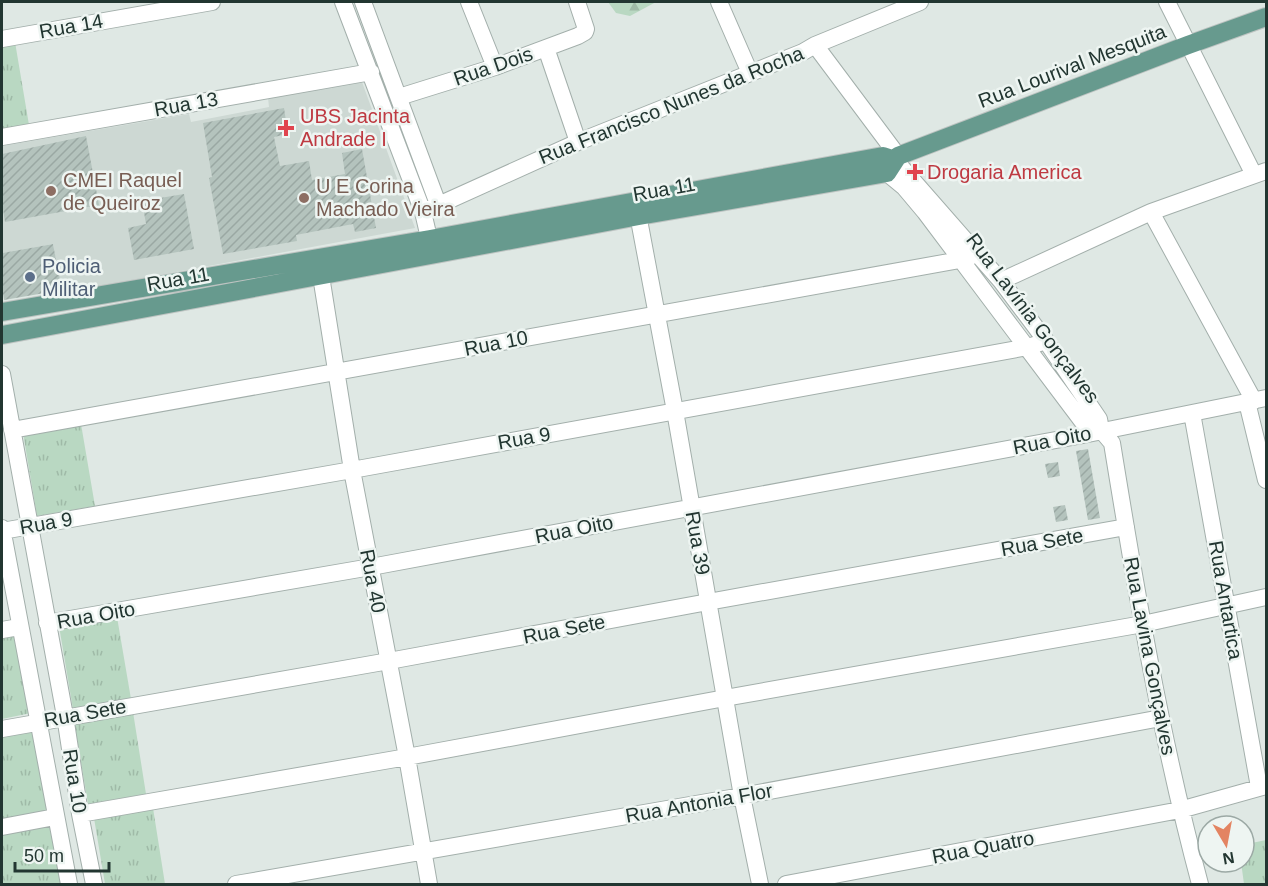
<svg xmlns="http://www.w3.org/2000/svg" width="1268" height="886" font-family="Arial,sans-serif">
	<style>
		.built { fill: #cdd8d3 }
		.grass { fill: url(#grass-tufts) }
		.forest { fill: url(#forest-firs) }
		.building { fill: url(#building-hatch) }
		.lines { fill: none; stroke-linecap: round; stroke-linejoin: round }
		.minor-casing { stroke: #a3afab; stroke-width: 18 }
		.major-casing { stroke: #bdc3c1; stroke-width: 20 }
		.minor { stroke: #fff; stroke-width: 16 }
		.major { stroke: #679a8e; stroke-width: 18 }
		.health-dot { fill: #e0444e; stroke: #eef5f2; stroke-width: 2 }
		.education-dot { fill: #8d6e63; stroke: #eef5f2; stroke-width: 2 }
		.service-dot { fill: #5c6f8a; stroke: #eef5f2; stroke-width: 2 }
		.labels { text-anchor: middle; dominant-baseline: central; stroke-width: 5; stroke-linejoin: round; paint-order: stroke }
		.street-label { font-size: 20px; fill: #223631; stroke: #eef5f2 }
		.health-label { font-size: 20px; fill: #be3a42; stroke: #eef5f2; text-anchor: start }
		.education-label { font-size: 20px; fill: #785e54; stroke: #eef5f2; text-anchor: start }
		.service-label { font-size: 20px; fill: #4e5e75; stroke: #eef5f2; text-anchor: start }
	</style>
	<defs>
		<pattern id="grass-tufts" width="24" height="20" patternUnits="userSpaceOnUse" patternTransform="scale(1.5)"><rect width="24" height="20" fill="#b9d8c2"/><path d="M3 7l-1-3M5 7V3M7 7l1-3M15 17l-1-3M17 17v-4M19 17l1-3" fill="none" stroke="#9fbaa7"/></pattern>
		<pattern id="forest-firs" width="22" height="20" patternUnits="userSpaceOnUse" patternTransform="scale(1.5)"><rect width="22" height="20" fill="#b9d8c2"/><path d="M5 1l3.5 6h-7zM16 11l3.5 6h-7z" fill="#9fbaa7"/></pattern>
		<pattern id="building-hatch" width="6" height="6" patternUnits="userSpaceOnUse" patternTransform="scale(1.5)"><rect width="6" height="6" fill="#b4c3bd"/><path d="M-1 1l2-2M0 6l6-6M5 7l2-2" fill="none" stroke="#9aa8a3"/></pattern>
	</defs>
	<rect width="100%" height="100%" fill="#dfe8e4"/>
	<!-- built -->
	<path class="built" d="M362,82l53,146 -353,65 -9,-49 -51,9v-107l187,-32 2,8 78,-15 -1,-9z"/>
	<!-- grass -->
	<path class="grass" d="M15,42l14,83 -27,4v-85z
		M81,424l14,82 -58,10 -14,-83z
		M117,617l14,82 -58,10 -14,-83z
		M17,632l14,81 -29,6v-85z
		M133,712l13,82 -58,10 -14,-83z
		M34,729l13,82 -45,8v-85z
		M153,808l12,76h-60l-11,-66z
		M51,822l10,62h-59v-54z
		M1266,840v44h-22l-3,-22h3v-15l3,-3z"/>
	<!-- forest -->
	<path class="forest" d="M608,2h48l-26,14 -14,-3z"/>
	<!-- building -->
	<path class="building" d="M284,108l4,26 -14,3 6,29 29,-5 3,19 33,-6 -3,-21 20,-4 14,79 -21,4 -2,-8 -57,11 1,6 -74,13 -14,-76 3,-1 -9,-54z
		M86,136l13,69 -94,17 -3,-19v-49z
		M184,194l10,55 -60,11 -6,-32 18,-4 -4,-23z
		M53,244l9,46 -58,10 -2,-13v-34z
		M1088,449l12,69 -12,2 -12,-69z
		M1058,462l2,14 -12,2 -3,-14z
		M1065,505l3,15 -12,2 -3,-15z"/>
	<g class="lines">
		<defs>
			<path id="minor" d="M343,2l80,210 9,39
				M363,2l75,202
				M469,2l26,65
				M719,2l31,71
				M1167,2l87,173
				M2,39l210,-37
				M815,45l83,111
				M546,48l32,94
				M399,97l96,-30 83,-31 7,-4 1,-3 -9,-27
				M2,137l369,-65
				M895,160l106,121 45,60 53,78 2,11
				M887,173l17,14 21,25 160,213 16,5
				M636,204l39,207 67,385 18,88
				M423,212l155,-70 225,-90 12,-7 105,-43
				M1151,212l103,189
				M321,276l31,194 55,287 22,127
				M1001,281l150,-69 115,-41
				M2,374l63,342 15,98 14,70
				M1247,402l19,78
				M1192,413l67,374
				M12,430c317,-56 632,-116 948,-170l18,-6
				M1101,430l11,13c24,148 49,296 88,441
				M2,528l67,356
				M2,531l350,-61 676,-123 18,-6
				M47,623l324,-56 712,-132 183,-37
				M2,630l17,-3
				M2,729l387,-68 319,-59 418,-75
				M80,814l327,-57 318,-59 418,-74 123,-27
				M2,827l53,-10
				M236,884l506,-88 419,-78
				M786,884l394,-74 86,-24"/>
			<path id="major" d="M2,312l428,-73 453,-83 12,4
				M2,335l637,-119 248,-43 11,-17 290,-111 78,-28"/>
		</defs>
		<!-- minor casing -->
		<use href="#minor" class="minor-casing"/>
		<!-- major casing -->
		<use href="#major" class="major-casing"/>
		<!-- minor -->
		<use href="#minor" class="minor"/>
		<!-- major -->
		<use href="#major" class="major"/>
	</g>
	<!-- markers -->
	<g class="health-dot">
		<path d="M283 119h6v6h6v6h-6v6h-6v-6h-6v-6h6z"/>
		<path d="M912 163h6v6h6v6h-6v6h-6v-6h-6v-6h6z"/>
	</g>
	<g class="education-dot">
		<circle cx="51" cy="191" r="6"/>
		<circle cx="304" cy="198" r="6"/>
	</g>
	<circle class="service-dot" cx="30" cy="277" r="6"/>
	<g class="labels">
		<!-- street labels -->
		<g class="street-label">
			<text transform="translate(71 26) rotate(-10)">Rua 14</text>
			<text transform="translate(493 66) rotate(-19)">Rua Dois</text>
			<text transform="translate(1072 66) rotate(-21)">Rua Lourival Mesquita</text>
			<text transform="translate(186 104) rotate(-10)">Rua 13</text>
			<text transform="translate(671 105) rotate(-22)">Rua Francisco Nunes da Rocha</text>
			<text transform="translate(664 189) rotate(-10)">Rua 11</text>
			<text transform="translate(178 279) rotate(-10)">Rua 11</text>
			<text transform="translate(1033 318) rotate(53)">Rua Lavínia Gonçalves</text>
			<text transform="translate(496 343) rotate(-11)">Rua 10</text>
			<text transform="translate(524 438) rotate(-10)">Rua 9</text>
			<text transform="translate(1052 440) rotate(-11)">Rua Oito</text>
			<text transform="translate(46 523) rotate(-10)">Rua 9</text>
			<text transform="translate(574 529) rotate(-11)">Rua Oito</text>
			<text transform="translate(1042 542) rotate(-10)">Rua Sete</text>
			<text transform="translate(698 543) rotate(80)">Rua 39</text>
			<text transform="translate(373 581) rotate(79)">Rua 40</text>
			<text transform="translate(1226 600) rotate(80)">Rua Antartica</text>
			<text transform="translate(96 615) rotate(-10)">Rua Oito</text>
			<text transform="translate(564 629) rotate(-11)">Rua Sete</text>
			<text transform="translate(1150 656) rotate(79)">Rua Lavina Gonçalves</text>
			<text transform="translate(85 713) rotate(-10)">Rua Sete</text>
			<text transform="translate(75 781) rotate(81)">Rua 10</text>
			<text transform="translate(699 803) rotate(-10)">Rua Antonia Flor</text>
			<text transform="translate(983 847) rotate(-11)">Rua Quatro</text>
		</g>
		<!-- health labels -->
		<g class="health-label">
			<text x="300" y="116">UBS Jacinta<tspan x="300" dy="23">Andrade I</tspan></text>
			<text x="927" y="172">Drogaria America</text>
		</g>
		<!-- education labels -->
		<g class="education-label">
			<text x="63" y="180">CMEI Raquel<tspan x="63" dy="23">de Queiroz</tspan></text>
			<text x="316" y="186">U E Corina<tspan x="316" dy="23">Machado Vieira</tspan></text>
		</g>
		<!-- service labels -->
		<g class="service-label">
			<text x="42" y="266">Policia<tspan x="42" dy="23">Militar</tspan></text>
		</g>
	</g>
	<!-- border -->
	<rect width="1268" height="886" fill="none" stroke="#223631" stroke-width="6"/>
	<!-- north arrow -->
	<g transform="translate(1226 844) rotate(170)"><circle r="28" fill="#eef5f2" stroke="#9ca9a5" stroke-width="1.5"/>
	<path d="M0-4.5L10 22L0 15L-10 22Z" fill="#e38462"/>
	<text y="-9" font-size="16" font-weight="bold" text-anchor="middle" fill="#223631">N</text>
	</g>
	<!-- scale -->
	<path d="M15 862v9h94v-9" fill="none" stroke="#223631" stroke-width="3"/>
	<text x="24" y="862" font-size="18" fill="#223631" stroke="#eef5f2" stroke-width="4.5" paint-order="stroke">50 m</text>
</svg>
